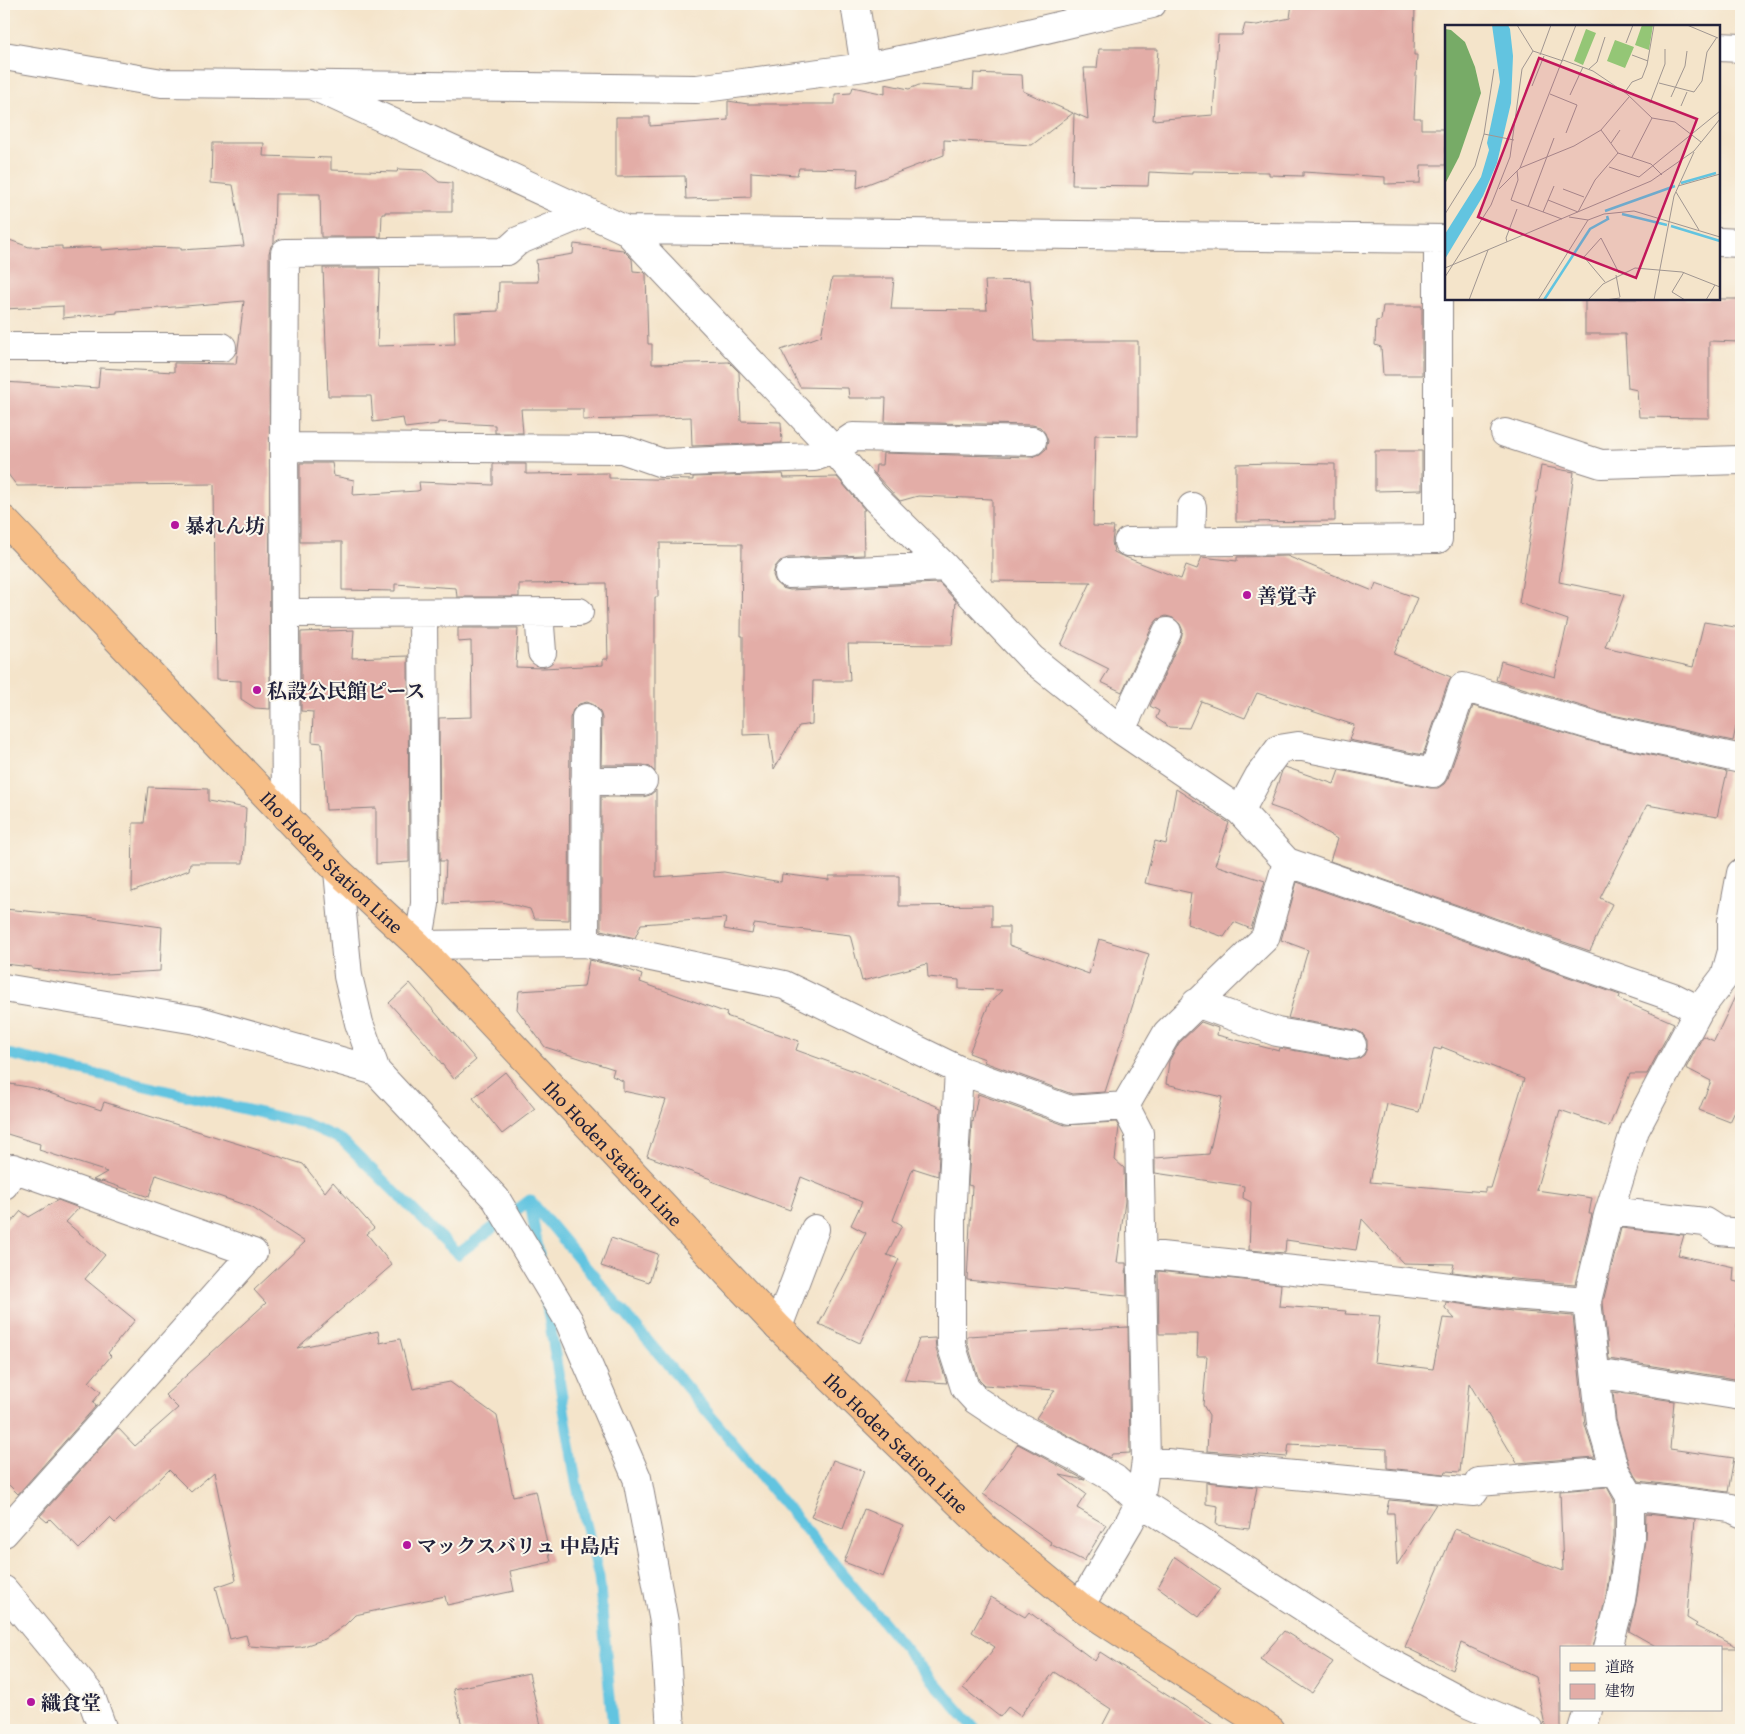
<svg xmlns="http://www.w3.org/2000/svg" width="1745" height="1734" font-family="'Gentium Book Plus','Noto Serif JP',serif">
	<style>
		.lines { fill: none; stroke-linecap: round; stroke-linejoin: round }
		.stream { stroke: #62c4e0; stroke-width: 11 }
		.building { fill: #e3ada7; fill-rule: evenodd }
		.minor-casing { stroke: #8b8382; stroke-width: 30 }
		.major-casing { stroke: #8b8382; stroke-width: 30 }
		.minor { stroke: #fff; stroke-width: 28 }
		.major { stroke: #f6be87; stroke-width: 28 }
		.poi-dot { fill: #b5179e; stroke: #fbf7ec; stroke-width: 2 }
		.labels { text-anchor: middle; dominant-baseline: central; stroke-width: 4; stroke-linejoin: round; paint-order: stroke }
		.poi-label { font-size: 20px; font-weight: bold; fill: #22223b; stroke: #fbf7ec; text-anchor: start }
		.street-label { font-size: 20px; fill: #22223b; stroke: #fbf7ec }
		.inset-river { fill: none; stroke: #62c4e0; stroke-width: 2.5 }
		.inset-road { fill: none; stroke: #a09691; stroke-width: 1 }
		.view { fill: #c2185b; fill-opacity: 0.15; stroke: #c2185b; stroke-width: 2.5 }
		.inset-edge { fill: none; stroke: #22223b; stroke-width: 2.5 }
	</style>
	<rect width="100%" height="100%" fill="#fbf7ec"/>
	<filter id="ink" filterUnits="userSpaceOnUse"><feTurbulence type="fractalNoise" baseFrequency=".02" numOctaves="2"/><feDisplacementMap in="SourceGraphic" scale="10" xChannelSelector="R" yChannelSelector="G"/><feConvolveMatrix kernelMatrix="1 2 1 2 8 2 1 2 1" color-interpolation-filters="sRGB"/></filter>
	<filter id="wash" filterUnits="userSpaceOnUse"><feTurbulence type="fractalNoise" baseFrequency=".0096" numOctaves="4" result="noise"/><feDisplacementMap in="SourceGraphic" scale="20" xChannelSelector="R" yChannelSelector="G"/><feGaussianBlur stdDeviation="1.12" result="paint"/><feColorMatrix in="noise" values="0 0 0 0 0 0 0 0 0 0 0 0 0 0 0 0 0 1.4 0 .05"/><feComposite in="paint" operator="in"/></filter>
	<g filter="url(#wash)">
		<rect width="100%" height="100%" fill="#f4e4ca"/>
		<g class="lines">
			<!-- stream -->
			<path class="stream" d="M4,1053l300,70 38,17 116,114 72,-54
				M530,1200l390,466 56,64
				M530,1202l9,53
				M546,1300l30,182 23,95 14,153"/>
		</g>
		<g id="blocks">
			<!-- building -->
			<path class="building" d="M1292,4h123l-1,51h3l-3,63h7v11h25v36h-25l-1,18 -35,1v-7l-82,-5v4l-34,-1v-3l-77,-1v3l-43,-2 -1,14 -76,-1 2,-72 14,6 -4,-51h13l2,-19h59l-5,71 60,-5 5,-80h24l3,-11 12,1 33,-7z
				M974,73l48,2 1,16 50,22 -41,32 -88,-5v15l-87,33 1,-19 -59,-1 -2,7 -46,-3v25l-65,2 -1,-23 -69,1v-60h34v9l78,-6v-19l20,3h87v-10l16,-1 2,-6 32,7v-10l24,5 10,-4 54,4z
				M212,143h52l-1,13 68,2v12l66,2 1,-3 26,1 15,12 13,1v29h-67v2h-3l-1,23h-60l-1,-43h-45l-1,48 -3,4 -2,7 1,456 -15,-1 -14,-9v-18l-25,-1 -2,-196 -197,2 -13,-17v-87l94,6 2,-20 74,4v-9l62,1 8,-63 -70,6 -57,4v2l-54,5v-12l-59,3v-71l25,9 33,-1v3l39,-2v3l40,-3 40,1v2l63,-4 -11,-61 -22,-2z
				M574,244l49,6 9,9 1,12 11,1 2,2 2,70h4v20l77,-2 10,10 2,49 40,1 1,21 -90,3 -1,-29 -108,3v-11h-62l2,24h-28v-8l-57,-3v2l-33,4 -2,-10 -30,4 -2,-26h-43l-5,-128h57l-3,78 78,-2 -1,-31 44,-2 1,-29h39l-2,-22 37,-6z
				M832,278h62l-3,31 96,1 -2,-29 45,-1 4,61h104v95l-43,-1 -2,91 21,1 -2,15 2,10 6,3 61,24 5,-14 11,4 5,-12 35,4v-4l50,-1 86,35 3,-8 41,15 -23,56 57,23 -3,5 -25,73 -74,-15 5,-15 -97,-32 -12,25 -44,-17 -12,27 -20,-1 -13,-9 3,-7 -9,-5 31,-68 2,-7 -3,-7 -7,-6 -7,-2 -8,3 -5,6 -31,67 -21,-10 8,-13 -48,-24 30,-63 -99,-1v-82l-74,-3 -18,5 -25,-27 1,-9h6l1,-12 149,4 8,-3 6,-5 2,-8 -3,-8 -5,-6 -8,-2 -147,-3 1,-24h-37l-1,-10 -48,-1 -19,-37 40,-14z
				M1585,299h156v43l-32,-1v77l-70,-1 -2,-27 -9,-2 -3,-54h-40z
				M1383,306h39v69h-39l-2,-28 -6,-2 1,-24 5,-1z
				M1375,451h47v39l-47,1z
				M300,463h32l2,13 20,4 -1,15 64,-4 3,-1 -1,-8 74,3v-21h33v10l83,-1v5l84,2v-3l90,-3 1,4 53,-1 28,33h-2l1,45 -76,3 -8,3 -5,6 -2,8 3,8 6,5 8,2 149,-7 17,18 -4,44 -104,-1 2,37h-37l-1,43 -13,2 -25,43 -5,-35 -26,1v-99h-2l1,-92 -82,-1v7h-2v47h-3v175l-5,-5 -7,-2h-42l1,-47 -2,-7 -6,-6 -7,-3 -8,2 -6,6 -3,8 -1,202 -35,-1 -4,-10 -28,-7 -58,2 2,-43h-6l-1,-143 33,-1 -1,-76 -13,1v-14h60l-2,39 27,1 60,-3v-6h5l-2,-76 -87,1v13h-62l-1,-9 -61,-4v7l-53,-1v-48h-42z
				M1273,463l62,1v57l-99,1v-58z
				M1541,466l33,6 -15,110 65,13 -19,52 88,20 11,-45 37,6v100l-5,-1 -3,14 -129,-28 -108,-33 5,-19 54,16 13,-57 -49,-17z
				M354,630l-2,28 56,-2 1,206 -33,2v-56l-50,2 -4,-67 -10,-1 1,-30 -12,-1v-79z
				M1473,706l124,37 130,29 -10,45 -70,-12 -47,93 12,6 -22,47 -260,-90 7,-22 -38,-23 -29,-10 12,-35 3,-4 49,17 5,-14 91,18h8l6,-4 4,-6z
				M148,787l60,2v12l38,7 -3,55h-53l-1,7 -57,22 1,-69h11z
				M1176,789l53,34 -14,42 50,16 -14,48 -17,-7 -10,15 -37,-13 4,-31 -46,-10 10,-42 11,3z
				M656,790v87l68,-5 57,10 1,-8 47,6v-4h70v30l93,-1v22h17v18l80,29 10,-35 50,15 -44,138 -33,2 -88,-32 1,-3 -16,-6 20,-49 13,-14 -43,-1v-9l-31,-3 -1,-13 -65,17 -12,-46 -96,-11 -2,10 -28,-5 2,-11 -85,6 -6,14 -34,-8v-133h42l7,-2z
				M1297,882l323,113 -1,4 55,24 -27,51h-17l-21,53 -49,-17 -24,80 56,8 -3,16h3l-17,70 -61,-5 -62,-7 2,-8 -51,-1 -41,-44 -6,31 -70,-10 -1,13 -36,-3 2,-48 -8,-4 1,-12 -89,-13v-15l54,-4 13,-57 -56,-13 3,-23 10,-18 22,-21 17,6 -1,7 62,16 1,-3 69,12 9,-1 6,-4 3,-7v-8l-5,-7 -7,-3 -67,-12 20,-68 -27,-10zM1442,1047l82,32 -33,109h-6v4l-115,-10 17,-78 32,8 15,-64 7,2z
				M4,909l77,7 81,11 -2,44 -72,4 -56,-6v-2l-28,-3z
				M589,960l33,7 20,8 -2,7 87,31 -1,3 73,25 -3,9 58,21 87,37 -3,68 -25,-8 -20,52 9,5 -15,30 12,4 -39,84 -41,-19 47,-91 -15,-8 11,-23 -61,-25 -11,33 -79,-29v-2l-64,-23 19,-56 -43,-9v-10l-11,-5 2,-7 -69,-22 -28,-38 2,-18 65,-4z
				M410,983l66,77 -22,19 -28,-35 -37,-41z
				M1741,984v115l-11,23 -31,-12 12,-29 -25,-13 17,-32 11,5z
				M505,1072l30,37 -33,25 -29,-36z
				M4,1083l30,5 67,22 3,-8 199,62 22,28 8,-10 41,46 -7,6 25,31 -95,83 81,-17 2,12 20,-4 13,50 37,-7 47,34 16,80 23,-5 15,71 -41,9 4,20 -67,14 -2,-9 -90,19 -10,10 -20,14 -24,8 -22,1 -30,-2 -3,-11 -16,4 -14,-52 20,-7 -22,-108 -23,20 -22,-22 -54,53 -5,-5 -31,31 -29,-30 -3,3 -7,-6 78,-88 17,18 43,-38 -13,-13 101,-92 -12,-13 51,-48 -54,-35 -95,-32 -7,22 -47,-16 -1,1 -8,-2 14,-8 -68,-22 1,-6 -36,-11z
				M978,1094l87,31 51,-3 3,5 -4,33 9,8 1,33 -8,62h9l1,33 -160,-16 5,-94 -4,-1 4,-64 1,1z
				M58,1200l21,8 -13,14 39,33 -20,24 50,41 -27,33 3,3 -22,26 12,10 -8,10 3,4 -78,88 -14,-14v-249l17,-20 8,6z
				M1621,1228l63,7 -6,20 56,12 -1,14 8,2 -4,44h4v53l-132,-21 -6,-57z
				M611,1238l47,16 -9,28 -48,-16z
				M1158,1271l123,13 -2,22 67,5 -1,3 35,2 -6,46 59,7 10,-51 12,1 -10,-11 1,-6 65,9 62,5 12,109 10,32 -78,6 -48,-80 -9,89 -14,-1 -1,3 -58,-6v-19l-98,-5 -2,13 -80,-6 2,-36 -6,-10 4,-49h-10l1,-22h-39z
				M1128,1327l2,126 -18,1 -2,4 -74,-40 19,-28 -71,-5 -5,-5 -12,-38v-6z
				M935,1338l1,11 11,34 -43,-3 15,-41z
				M1613,1392l61,9 -4,48 64,9 -6,34 -89,-11 -10,-16 -13,-45z
				M1018,1444l67,36 -25,-5 26,19 -9,14 29,17 -22,36 -34,-17 1,-2 -68,-48z
				M833,1460l31,11 -21,58 -32,-12z
				M1206,1482l51,5 -8,42 -33,-4 2,-19 -12,-2z
				M1607,1487l7,13v37l-8,60 -13,51h-32v82h-15l-11,-53 -74,-34 -9,27 -47,-23 50,-118 108,42 -3,-80z
				M1389,1500l47,4 -39,61 -3,-52h-8z
				M864,1509l39,16 -20,52 -39,-15z
				M1646,1514l49,5 -8,99 10,6 -2,2 45,22h-81l-30,-17 7,-29 9,-62z
				M1175,1557l45,32 -21,28 -41,-30z
				M991,1597l34,20 4,-5 66,49 5,-9 121,78h-121l11,-21 -57,-37 -34,44 -12,-9 -8,10 -37,-29 32,-41 -23,-15z
				M1284,1631l49,31 -21,31 -52,-34z
				M529,1673l13,57h-79l-10,-41z"/>
		</g>
	</g>
	<g filter="url(#ink)">
		<use href="#blocks" fill-opacity="0" stroke="#8b8382" stroke-width="1"/>
		<g class="lines">
			<defs>
				<path id="minor" d="M855,4l10,63
					M1719,47l22,1
					M4,56l158,27 535,6 168,-22 130,-26 157,-37
					M309,84l317,146 208,220 41,48 70,69 87,92 89,71 119,81 47,51 386,135 26,13
					M626,230l820,9
					M1719,242l22,1
					M4,347h218
					M1505,433l96,31 140,-4
					M284,447l338,2 40,14 152,-6 20,-7 19,-13 179,4
					M1191,541l1,-34
					M1128,542l310,-3v-300
					M789,574l156,-7
					M285,613l294,-1
					M423,613l2,291 -7,41 167,-2 199,42 175,85 111,40 55,-4
					M539,613l3,39
					M1121,730l46,-98
					M585,781h58
					M1240,811l19,-35 20,-27 19,-3 135,27 30,-86 137,41 141,31
					M286,817l-2,-370 1,-194 222,-2 11,-10 70,-29
					M338,871l10,105 11,47 17,48 120,128 73,122 68,157 27,144 7,108
					M585,943l1,-225
					M4,988l192,32 180,51
					M1196,1003l81,29 75,13
					M959,1070l-8,149v125l14,44 11,12 33,22 71,37 35,20 25,23 247,159 81,43 61,26
					M1125,1106l42,-73 98,-95 22,-76
					M4,1185l9,-17 240,85 -249,280
					M1610,1211l95,11 14,9 22,2
					M1142,1254l284,30 86,11 75,6
					M778,1327l37,-98
					M1596,1373l145,23
					M1146,1461l328,31 5,-10 136,-11
					M1630,1496l101,12 10,5
					M4,1590l86,104 13,36
					M1080,1606l49,-83 11,-21 6,-41 -7,-328 -14,-27
					M1608,1648l13,-48 9,-62v-42l-15,-25 -14,-48 -14,-122 21,-86 27,-85 64,-120 26,-34 7,-25v-30l9,-48
					M1582,1730l6,-20"/>
				<g id="major">
					<path id="s1" d="M4,520l334,351 80,74 360,382 208,202 94,77 191,124"/>
				</g>
			</defs>
			<!-- minor casing -->
			<use href="#minor" class="minor-casing"/>
			<!-- major casing -->
			<use href="#major" class="major-casing"/>
			<!-- minor -->
			<use href="#minor" class="minor"/>
			<!-- major -->
			<use href="#major" class="major"/>
		</g>
	</g>
	<!-- markers -->
	<g class="poi-dot">
		<circle cx="175" cy="525" r="5"/>
		<circle cx="1247" cy="595" r="5"/>
		<circle cx="257" cy="690" r="5"/>
		<circle cx="407" cy="1545" r="5"/>
		<circle cx="31" cy="1702" r="5"/>
	</g>
	<g class="labels">
		<!-- poi labels -->
		<g class="poi-label">
			<text x="185" y="525">暴れん坊</text>
			<text x="1257" y="595">善覚寺</text>
			<text x="267" y="690">私設公民館ピース</text>
			<text x="417" y="1545">マックスバリュ 中島店</text>
			<text x="41" y="1702">織食堂</text>
		</g>
		<!-- street labels -->
		<g class="street-label">
			<text stroke="none"><textPath href="#s1" startOffset="474">Iho Hoden Station Line</textPath></text>
			<text stroke="none"><textPath href="#s1" startOffset="879">Iho Hoden Station Line</textPath></text>
			<text stroke="none"><textPath href="#s1" startOffset="1284">Iho Hoden Station Line</textPath></text>
		</g>
	</g>
	<!-- overview -->
	<g transform="translate(1445 25)">
		<rect width="275" height="275" fill="#f4e4ca"/>
		<path d="M197,0h11l-4,25 -14,-5zM141,4l10,4 -13,32 -9,-4zM170,15l19,7 -9,21 -18,-7z" fill="#94c676"/>
		<path d="M0,4l6,1 14,12 10,25 6,26 -22,64 -14,27z" fill="#77ab67"/>
		<path d="M47,0h16l2,4 3,27 -2,47 -14,60 -14,33 -38,63v-25l36,-57 8,-27 -2,-7 13,-61z" fill="#62c4e0"/>
		<path class="inset-river" d="M236,158l35,-10M160,186l70,-25M177,189l45,11M226,201l49,15M99,275l46,-71 18,-10 -1,-3"/>
		<path class="inset-road" d="M72,0l16,26 30,10M242,0l31,13M181,18l7,-18M95,30l11,-30M187,30l16,6M118,35l30,11 34,23 25,24 23,4 26,20M144,44l8,-7 8,-25M214,58l35,9 8,-11 5,-29 10,-15M87,61l12,-30M180,67l7,-10 10,-4 5,-13 7,-40M105,69l27,11 -11,28M125,70l13,-28M226,72l14,-31 2,-15M205,78l15,-39v-15M236,81l6,-14M156,105l17,23 33,11 11,11M39,109l30,6M166,118l9,-13M187,132l20,-39M164,142l30,10 81,-66M75,143l56,-143M72,146l1,9 -7,20 51,19M233,161l42,-12M54,164l21,-21 54,-22 27,-16 28,-33M118,164l21,8M231,167l23,38M103,175l30,12 17,-32 23,-27M83,182l26,-69M98,187l11,-26M0,189l30,-48 9,-32 10,-65M124,192l19,3 16,-6 30,-3 86,26M62,217l-1,-4 11,-29M0,243l206,-87 43,-30 26,-32M239,247l-12,20 13,8M171,250l4,22M0,252l46,-72 19,-48 12,-88 11,-18M160,257l-21,-25 17,-19 18,35M24,275l19,-50M93,275l50,-80M143,275l15,-16 32,-16 47,4 38,15M160,275l15,-2M209,275l20,-104 20,-44M261,275l9,-15"/>
		<path class="view" d="M94,33l158,61 -61,159 -158,-61z"/>
		<rect width="275" height="275" class="inset-edge"/>
	</g>
	<!-- margin -->
	<rect width="1745" height="1734" fill="none" stroke="#fbf7ec" stroke-width="20"/>
	<!-- legend -->
	<rect x="1560" y="1646" width="162" height="65" fill="#fbf7ec" stroke="#a4a2a5"/>
	<rect x="1570" y="1663" width="25" height="8" fill="#f6be87" stroke="#a4a2a5"/>
	<text x="1605" y="1672" font-size="15" fill="#22223b">道路</text>
	<rect x="1570" y="1684" width="25" height="15" fill="#e3ada7" stroke="#a4a2a5"/>
	<text x="1605" y="1696" font-size="15" fill="#22223b">建物</text>
</svg>
